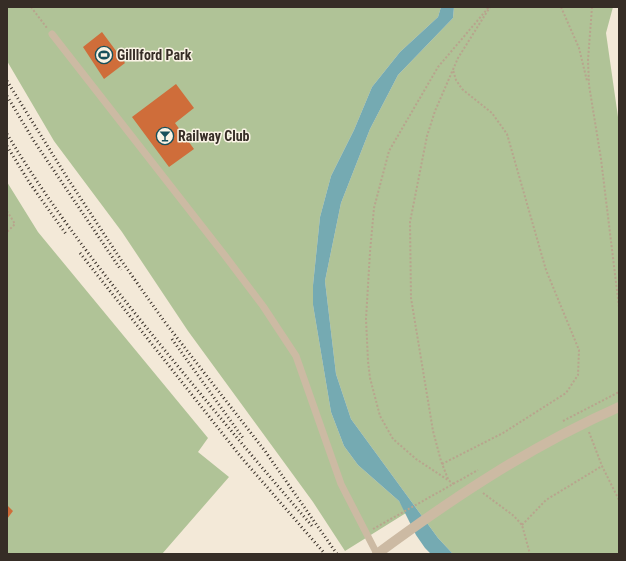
<svg xmlns="http://www.w3.org/2000/svg" width="626" height="561" font-family="'Roboto Condensed',sans-serif">
	<style>
		.green { fill: #b0c397 }
		.water { fill: #75aab2 }
		.building { fill: #cf6d3a }
		.lines { fill: none; stroke-linecap: round; stroke-linejoin: round }
		.path { stroke: #b8a48d; stroke-width: 2; stroke-dasharray: 2 2; stroke-linecap: butt }
		.service { stroke: #ccbaa3; stroke-width: 7 }
		.minor { stroke: #ccbaa3; stroke-width: 10 }
		.rail { stroke: #362d26; stroke-width: 3; stroke-dasharray: 1 3; stroke-linecap: butt }
		.labels { text-anchor: middle; dominant-baseline: central; stroke-width: 3; stroke-linejoin: round; paint-order: stroke }
		.poi-label { font-size: 14px; font-weight: bold; fill: #362d26; stroke: #faf3e5; text-anchor: start }
	</style>
	<rect width="100%" height="100%" fill="#f3e9d8"/>
	<!-- green -->
	<path class="green" d="M7,7h434l-3,10 -38,35 -28,35 -18,43 -23,46 -11,41 -7,68v20l18,107 13,34 14,19 41,36 7,12 -61,38 -32,-49 -125,-171 -66,-99 -68,-91 -47,-80z
		M454,7h159l-7,26 13,91v430h-166l-15,-16 -87,-119 -15,-45 -11,-93 16,-78 29,-74 28,-54 55,-57z
		M7,182l31,50 170,206 -10,14 31,25 -67,77h-155z"/>
	<!-- water -->
	<path class="water" d="M441,7h13l-1,11 -55,57 -28,54 -29,74 -16,78 11,93 15,45 87,119 15,16h-22l-6,-6 -9,-13 -17,-34 -41,-36 -14,-19 -13,-34 -18,-107v-20l7,-68 11,-41 23,-46 18,-43 28,-35 38,-35z"/>
	<!-- building -->
	<path class="building" d="M102,32l23,31 -21,16 -21,-32z
		M176,84l18,24 -19,15 19,26 -25,18 -37,-50z
		M7,505l6,6 -6,8z"/>
	<g class="lines">
		<!-- path -->
		<path class="path" d="M31,7l16,21
			M561,7l18,41 8,33
			M592,7l-4,53 1,25 12,74 18,148
			M7,211l8,13 -8,8
			M563,421l56,-29
			M589,432l13,34 17,34
			M442,464l61,-31 63,-40 12,-18 1,-25 -33,-80 -39,-136 -15,-21 -30,-24 -6,-9 -3,-10
			M448,479l-7,-18 -8,-30 -22,-133 -1,-76 17,-86 8,-25 23,-53 32,-51
			M454,484l-38,-25 -23,-20 -13,-23 -10,-38 -2,-17 -2,-42 4,-67 4,-44 15,-57 49,-84 51,-60
			M483,493l31,23 8,9 8,29
			M522,525l24,-25 56,-34
			M373,529l105,-59"/>
		<!-- service -->
		<path class="service" d="M52,34l174,223 37,49 33,50 45,128 36,70"/>
		<!-- minor -->
		<path class="minor" d="M377,554c77,-57 154,-108 242,-147"/>
		<!-- rail -->
		<path class="rail" d="M7,81l61,98 55,84 41,58 101,130 72,103
			M7,96l27,45 87,129
			M7,134c41,68 89,131 139,193 54,67 110,134 166,199
			M7,146l22,36 37,52
			M80,253l161,204 84,97
			M172,339l71,99"/>
	</g>
	<!-- icons -->
	<defs>
		<symbol id="stadium-ring" viewBox="-11 -11 22 22"><circle r="9.5" fill="#faf3e5" stroke="#18505b" stroke-width="1.5"/><path d="M0-5a6.5 5 0 1 0 0 10a6.5 5 0 1 0 0-10ZM-3.5-1.8h7v3.6h-7Z" fill="#18505b"/></symbol>
		<symbol id="bar-ring" viewBox="-11 -11 22 22"><circle r="9.5" fill="#faf3e5" stroke="#18505b" stroke-width="1.5"/><path d="M-6-5H6L.8 .8V4.5H3.5V6h-7V4.5H-.8V.8Z" fill="#18505b"/></symbol>
	</defs>
	<g fill-rule="evenodd">
		<use href="#stadium-ring" x="94" y="45" width="20" height="20"/>
		<use href="#bar-ring" x="155" y="126" width="20" height="20"/>
	</g>
	<g class="labels">
		<!-- poi labels -->
		<g class="poi-label">
			<text x="117" y="55">Gilllford Park</text>
			<text x="178" y="136">Railway Club</text>
		</g>
	</g>
	<!-- border -->
	<rect width="626" height="561" fill="none" stroke="#362d26" stroke-width="16"/>
</svg>
